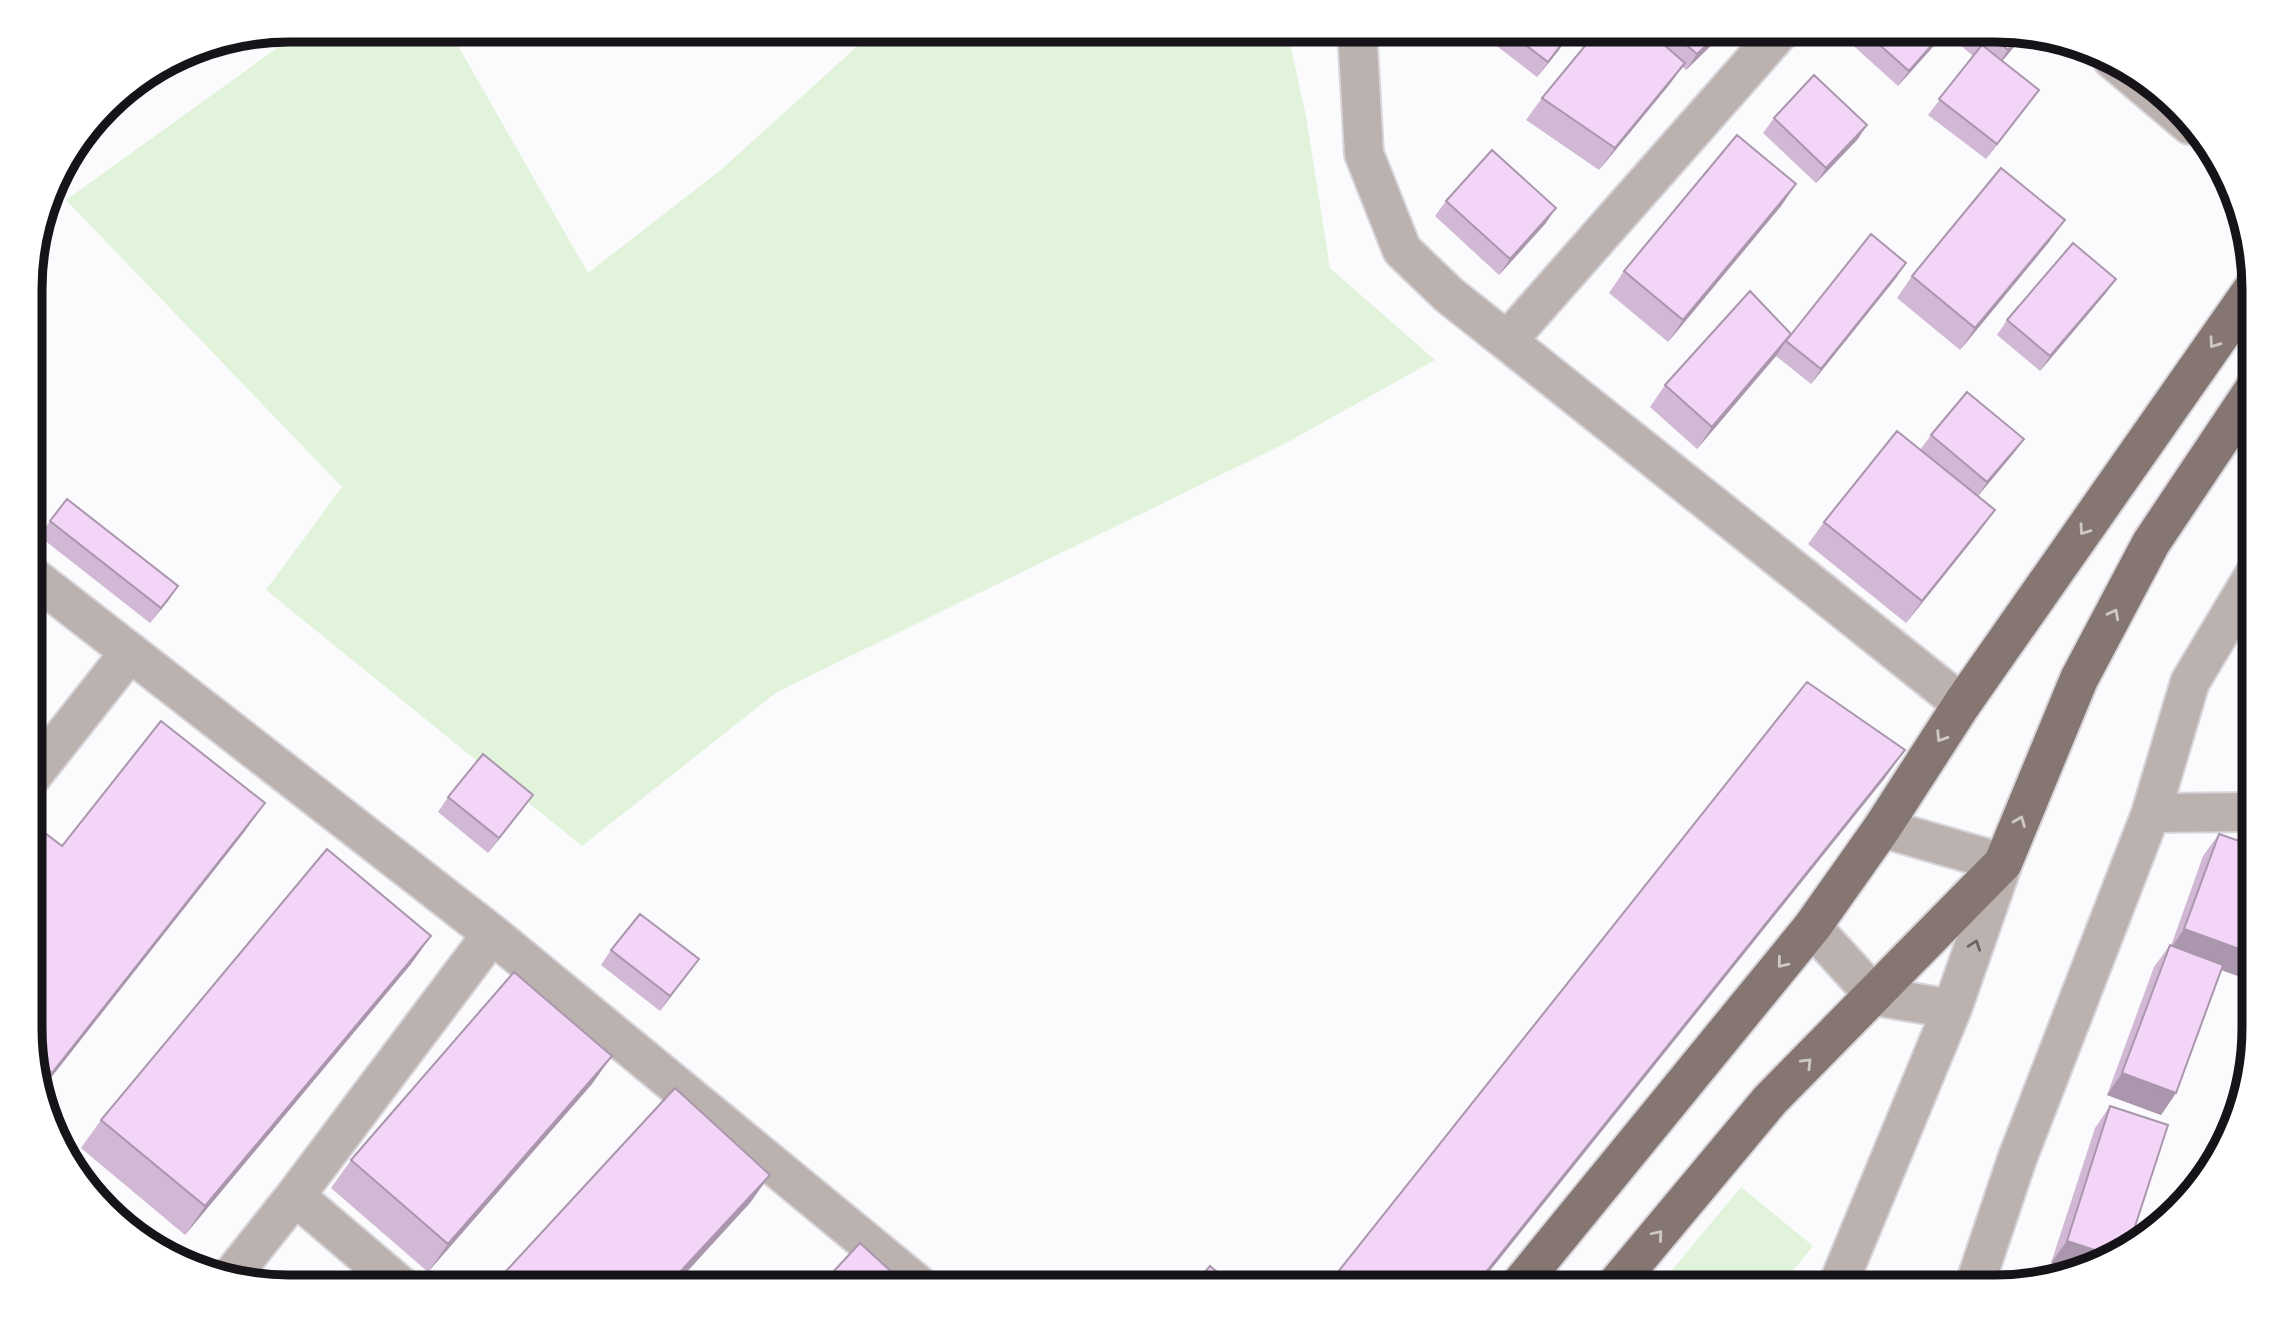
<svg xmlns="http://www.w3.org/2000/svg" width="2284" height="1317" font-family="'Space Grotesk',sans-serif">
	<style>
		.green { fill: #e1f4db }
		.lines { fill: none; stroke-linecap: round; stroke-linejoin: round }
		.minor-casing { stroke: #d7d5d9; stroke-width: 42 }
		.major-casing { stroke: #d7d5d9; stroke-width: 42 }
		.minor { stroke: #bbb2b0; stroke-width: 38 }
		.major { stroke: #857672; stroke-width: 38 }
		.wall { fill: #d1b8d4 }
		.shaded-wall { fill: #aa96ad }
		.building { fill: #f3d6f7; stroke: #aa96ad; stroke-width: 2 }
		.oneway { stroke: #cec8c7 }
		.oneway2 { stroke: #696364 }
		.rim { fill: none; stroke: #171419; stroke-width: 9 }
	</style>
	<rect width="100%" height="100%" fill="#fbfafd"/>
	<!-- green -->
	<path class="green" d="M302,30h147l139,243 134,-104 153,-139h412l19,86 24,152 105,92 -147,82 -511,250 -195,154 -316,-256 76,-103 -276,-287z
		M1741,1187l72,59 -33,41h-122z"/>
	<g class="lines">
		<defs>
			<path id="minor" d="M1357,30l7,124 38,96 47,45 58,46
				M1781,30l-274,311 455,363
				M2112,59l78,66
				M32,576l460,358 429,353
				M32,776l98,-124
				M2151,813l103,-1
				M1812,927l63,69 77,13
				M295,1196l107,91
				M229,1279l66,-83 197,-262
				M1837,1287l115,-278 51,-146 -121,-35
				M1974,1287l43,-128 134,-346 39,-131 64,-107"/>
			<path id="major" d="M1518,1287l294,-360 70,-99 80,-124 292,-417
				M1614,1287l156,-187 233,-237 76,-184 72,-136 103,-154"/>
		</defs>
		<!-- minor casing -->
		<use href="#minor" class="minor-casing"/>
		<!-- major casing -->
		<use href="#major" class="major-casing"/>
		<!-- minor -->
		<use href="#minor" class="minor"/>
		<!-- major -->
		<use href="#major" class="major"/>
	</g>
	<!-- wall -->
	<path class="wall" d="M1441,30h17l-6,8z
		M1476,30h87l-4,20 -22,27z
		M1598,30h129l-41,40 -4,-4 -13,19 -70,85 -73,-50 16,-22z
		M1836,30h160l29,4 -23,27 26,44 -42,54 -58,-44 45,-59 -28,-24 -6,8 -41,46z
		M1774,118l93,7 -10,15 -41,43 -53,-50z
		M1796,184l-15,22 -113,136 -59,-49 15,-22z
		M1446,201l100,22 -47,52 -64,-59z
		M2065,220l-16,22 -89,108 -63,-52 15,-22z
		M1906,263l-10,15 -85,106 -35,-28 -79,93 -47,-42 15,-22 126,-51z
		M2116,279l-11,15 -65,77 -43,-36 10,-15z
		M1931,435l93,4 -11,15 -35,42 1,36 -73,91 -98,-79 16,-22 96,-72z
		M50,521l128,65 -28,37 -111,-87z
		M448,797l74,13 -34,43 -50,-41z
		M245,831l-203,258 -10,-27v-221l30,5z
		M2219,834l19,142 -17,-6 -45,123 -15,22 -54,-20 47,-128 16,-22 1,1 32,-90z
		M431,936l-20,28 -226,271 -104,-87 20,-28z
		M611,950l77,24 -28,37 -59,-46z
		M2254,1040v5l-4,13 -3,-2z
		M592,1084l-164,188 -97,-84 20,-28z
		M2110,1106l17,145 -76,12 44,-135z"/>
	<!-- shaded-wall -->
	<path class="shaded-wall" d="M1723,30h4l-41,40 11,-16z
		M1945,30h1l-7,10 -41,46 11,-15z
		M2022,33l3,1 -32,38 15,-22z
		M1569,34l-10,16 -22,27 11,-15z
		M1685,63l-16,22 -70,85 16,-22z
		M2039,90l-11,15 -42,54 11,-15z
		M1867,125l-10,15 -41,43 10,-15z
		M1796,184l-15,22 -113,136 15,-22z
		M1556,208l-10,15 -47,52 11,-16z
		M2065,220l-16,22 -89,108 15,-22z
		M1906,263l-10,15 -85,106 10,-15z
		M2116,279l-11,15 -65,77 10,-15z
		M1791,334l-15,22 -79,93 15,-22z
		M2024,439l-11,15 -36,43 10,-15z
		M1995,510l-16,22 -73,91 16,-22z
		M178,586l-10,15 -18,22 11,-15z
		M1905,750l-20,28 -408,509h-3z
		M533,795l-11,15 -34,43 11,-15z
		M265,803l-20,28 -203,258 10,-16z
		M2184,929l69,25 -15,22 -69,-25z
		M431,936l-20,28 -226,271 20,-29z
		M699,959l-11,15 -28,37 10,-15z
		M2253,1047l-3,11 -3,-2z
		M612,1056l-20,28 -164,188 20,-28z
		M2122,1073l54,20 -15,22 -54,-20z
		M770,1175l-20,28 -77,84h-7z
		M2067,1241l46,15 -44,13 -18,-6z"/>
	<!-- building -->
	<path class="building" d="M1506,30h57l6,4 -21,28z
		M1598,30h49l38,33 -70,85 -73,-50z
		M1669,30h54l-26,24z
		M1863,30h82l-36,41z
		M1984,30h12l26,3 -14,17z
		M1982,45l57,45 -42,54 -58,-45z
		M1814,75l53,50 -41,43 -52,-50z
		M1737,135l59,49 -113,136 -59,-49z
		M1492,150l64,58 -46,51 -64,-58z
		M2001,168l64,52 -90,108 -63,-52z
		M1871,234l35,29 -85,106 -35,-28z
		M2073,243l43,36 -66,77 -43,-36z
		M1750,291l41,43 -79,93 -47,-42z
		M1967,392l57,47 -37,43 -56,-47z
		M1897,431l98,79 -73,91 -98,-79z
		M67,499l111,87 -17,22 -111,-87z
		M1807,682l98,68 -431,537h-148z
		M161,721l104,82 -213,270 -20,-16v-216l9,-11 21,16z
		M483,754l50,41 -34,43 -51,-41z
		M2219,834l35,12 -1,108 -69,-25z
		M327,849l104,87 -226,270 -104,-86z
		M640,914l59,45 -29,37 -59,-46z
		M2170,945l53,20 -47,128 -54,-20z
		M514,972l98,84 -164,188 -97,-84z
		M675,1088l95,87 -104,112h-167l-4,-4z
		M2110,1106l58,19 -41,126 -2,1 -12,4 -46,-15z
		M102,1199l75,61 -18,-8z
		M860,1243l48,44h-89z
		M1210,1266l25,21h-43z"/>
	<!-- one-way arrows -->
	<defs><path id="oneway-chevron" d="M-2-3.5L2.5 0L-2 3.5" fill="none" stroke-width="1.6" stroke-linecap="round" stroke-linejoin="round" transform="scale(1.75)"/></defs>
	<g class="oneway">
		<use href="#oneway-chevron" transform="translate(2214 343) rotate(125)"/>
		<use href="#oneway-chevron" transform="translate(2084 530) rotate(125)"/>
		<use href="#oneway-chevron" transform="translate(2114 614) rotate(-62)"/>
		<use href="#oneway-chevron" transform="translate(1941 737) rotate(123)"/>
		<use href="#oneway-chevron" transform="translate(2020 821) rotate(-68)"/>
		<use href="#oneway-chevron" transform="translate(1782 963) rotate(129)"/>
		<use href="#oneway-chevron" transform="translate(1807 1063) rotate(-45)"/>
		<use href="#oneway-chevron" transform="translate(1658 1235) rotate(-50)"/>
	</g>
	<use class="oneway2" href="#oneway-chevron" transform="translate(1975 945) rotate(-71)"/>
	<!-- crop -->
	<path d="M0 0H2284V1317H0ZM289 42H1995A247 247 0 0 1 2242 289V1028A247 247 0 0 1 1995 1275H289A247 247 0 0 1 42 1028V289A247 247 0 0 1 289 42Z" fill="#fff" fill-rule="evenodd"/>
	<path class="rim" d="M289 42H1995A247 247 0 0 1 2242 289V1028A247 247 0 0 1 1995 1275H289A247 247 0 0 1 42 1028V289A247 247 0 0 1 289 42Z"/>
</svg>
